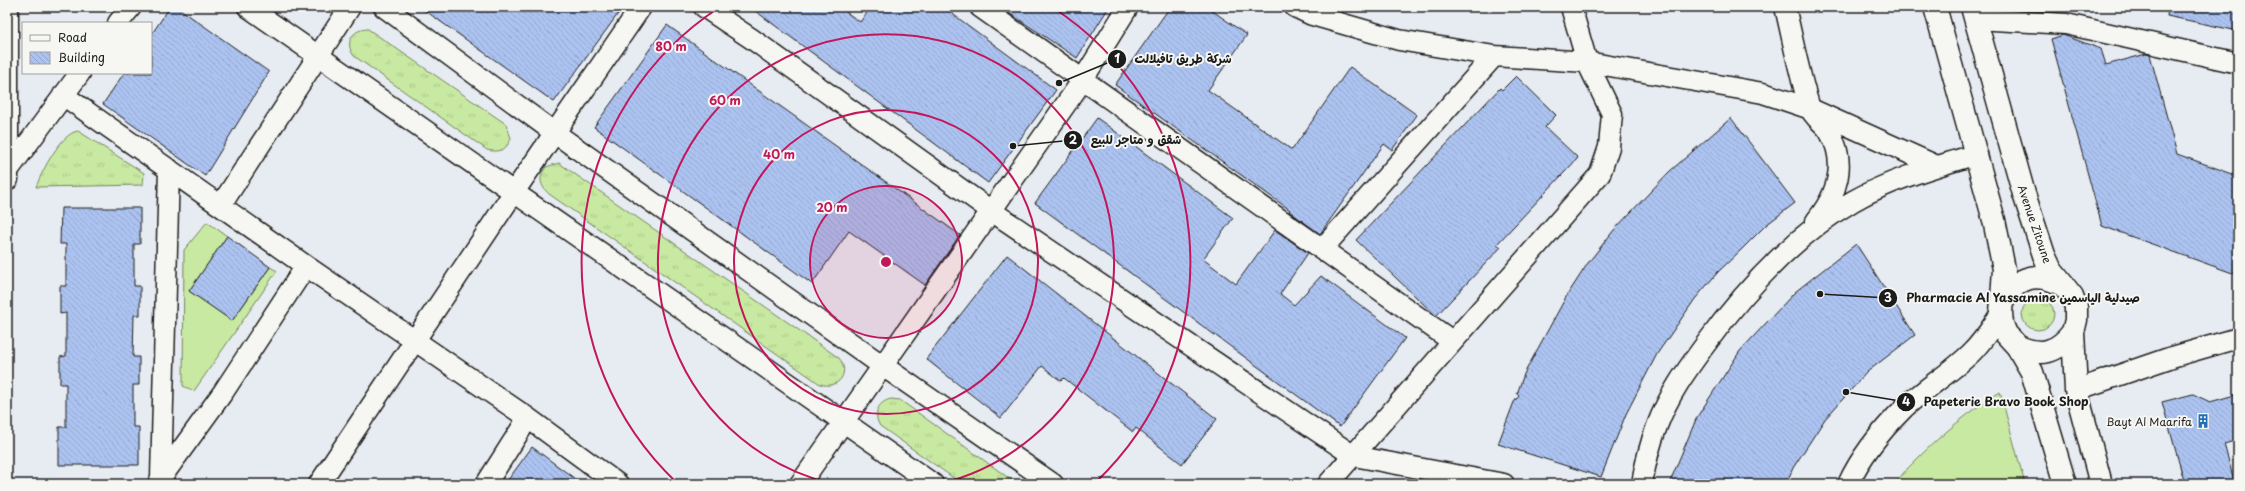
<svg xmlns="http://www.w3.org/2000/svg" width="2245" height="491" font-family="'Playpen Sans','Playpen Sans Arabic',sans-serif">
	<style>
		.grass { fill: url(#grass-tufts); stroke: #72825e }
		.garden { fill: #c8e9a1; stroke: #72825e }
		.building { fill: url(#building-back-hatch); stroke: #1c1c1c }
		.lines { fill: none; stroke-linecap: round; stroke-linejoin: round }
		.minor-casing { stroke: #1c1c1c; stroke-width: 23 }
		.tertiary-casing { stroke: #1c1c1c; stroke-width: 25 }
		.secondary-casing { stroke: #1c1c1c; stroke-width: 25 }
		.minor { stroke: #f6f6f2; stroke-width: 20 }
		.tertiary { stroke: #f6f6f2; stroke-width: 22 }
		.secondary { stroke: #f6f6f2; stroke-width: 22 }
		.ring { fill: none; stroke: #c2185b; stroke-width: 2 }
		.labels { text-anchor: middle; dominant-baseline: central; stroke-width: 4; stroke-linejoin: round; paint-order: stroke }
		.street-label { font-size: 11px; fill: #1c1c1c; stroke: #f6f6f2 }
		.poi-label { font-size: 11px; fill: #1c1c1c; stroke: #f6f6f2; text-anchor: end }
		.centre { fill: #c2185b; stroke: #f6f6f2; stroke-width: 2 }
		.ring-label { font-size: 12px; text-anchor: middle; font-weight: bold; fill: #c2185b; stroke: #f6f6f2; stroke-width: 4; stroke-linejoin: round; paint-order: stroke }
		.leader { fill: none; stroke: #1c1c1c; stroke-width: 1.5 }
		.callout-dot { fill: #1c1c1c; stroke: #f6f6f2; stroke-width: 1.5 }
		.mark-label { font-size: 12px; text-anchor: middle; font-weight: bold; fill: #fff }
		.callout-label { font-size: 12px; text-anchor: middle; font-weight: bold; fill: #1c1c1c; stroke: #f6f6f2; stroke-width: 4; stroke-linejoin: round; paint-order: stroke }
	</style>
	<defs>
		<pattern id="grass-tufts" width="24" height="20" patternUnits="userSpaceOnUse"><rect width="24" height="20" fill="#c8e9a1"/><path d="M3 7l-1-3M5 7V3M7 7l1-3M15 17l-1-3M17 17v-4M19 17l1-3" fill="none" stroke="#abc78a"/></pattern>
		<pattern id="building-back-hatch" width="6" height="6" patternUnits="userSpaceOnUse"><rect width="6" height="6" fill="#acc3f1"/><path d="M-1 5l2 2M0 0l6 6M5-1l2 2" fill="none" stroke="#93a7ce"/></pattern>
	</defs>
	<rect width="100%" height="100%" fill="#e7ecf2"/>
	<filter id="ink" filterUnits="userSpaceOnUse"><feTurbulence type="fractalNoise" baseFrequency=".025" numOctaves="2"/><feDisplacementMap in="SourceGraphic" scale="8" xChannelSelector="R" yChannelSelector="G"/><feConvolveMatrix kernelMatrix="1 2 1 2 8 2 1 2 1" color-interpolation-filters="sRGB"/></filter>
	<g filter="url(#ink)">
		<!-- grass -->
		<path class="grass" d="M368,29l138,95 5,14c-4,12 -12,15 -24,12l-133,-94c-10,-13 -2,-27 14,-27z
			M78,131l66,42 -1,12 -107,2c6,-16 25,-54 42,-56z
			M559,163l280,195c12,15 -1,32 -19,26l-271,-190c-9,-8 -11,-17 -3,-27z
			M2022 314a16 16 0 1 1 32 0a16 16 0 1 1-32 0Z
			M891,399l9,1 117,84h-55l-82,-58c-7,-11 -3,-24 11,-27z"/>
		<!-- garden -->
		<path class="garden" d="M207,222l20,14 -38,55 43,30 38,-54 7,4 -83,120 -11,-5 1,-136z
			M2000,392l25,92h-129c5,-10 14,-18 22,-26 25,-25 52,-47 82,-66z"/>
		<!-- building -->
		<path class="building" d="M170,7h7l92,65 -64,104 -102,-72 21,-31h27v-38z
			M420,7h203l-69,95z
			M750,7h89l21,15 11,-15h72l113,83 -68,93z
			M1000,7h109l-32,51z
			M1170,7h37l40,28 -39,55 84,60 58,-83 67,48 -25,35 -8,-6 -64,90 -31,-23 1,-1 -175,-125z
			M2168,7h70v24l-71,-15z
			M667,25l293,210 -35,50 -76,-54 -37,53 -218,-157z
			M2063,35l38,14 5,16 40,-11 4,1 27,99 61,22v99l-136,-49 -51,-187z
			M1516,76l40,39 -11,12 33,31 -81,86 4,3 -65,69 -80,-76 144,-152 2,2z
			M1097,118l136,100 -30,41 33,25 39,-54 33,23 -28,41 14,11 27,-29 84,62 -65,89 -305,-224z
			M1731,118l64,85 -29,22 -24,24 -24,23 -23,27 -38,55 -31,60 -25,63 -103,-33 16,-42 5,-6 -2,-2 7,-20 42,-77 22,-34 26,-33 55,-58z
			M61,208h79v36h-6v42h6v29h-6l-1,42h6v28h-6v42h6v38h-80v-38h7v-43h-6v-27l6,-1v-43l-6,1v-28h6v-42h-6z
			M227,236l43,31 -38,54 -43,-30z
			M1856,244l59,91 -48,37 -42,47 -32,49 -7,16h-117l28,-67 43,-66 55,-59z
			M1007,255l210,164 -35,45 -46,-36 -3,4 -69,-54 -3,3 -19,-15 -41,52 -75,-59z
			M2193,394l17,8 28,-8v46l-14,4 11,40h-50l-23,-82z
			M532,447l50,37h-77z"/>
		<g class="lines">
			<defs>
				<path id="minor" d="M248,7l685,477
					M384,7l171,126 328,233 170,118
					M704,7l48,32 238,171 364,246 150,28
					M980,7l472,334
					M1295,7l17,8 87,25 95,16 93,6 176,31 48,16 126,57
					M1785,7c8,33 14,68 25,101 3,9 14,15 19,23 19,32 8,64 -13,90
					M1975,19l91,5 172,39
					M118,23l13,-16
					M63,95l243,171 222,152 90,66
					M7,172l73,-99
					M221,205l129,-198
					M1322,249l172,-193
					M2076,390l96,-33 66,-19
					M161,478l63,-87 82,-125
					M158,484l3,-6 8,-309
					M319,484l195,-292 127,-185
					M486,484l42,-66
					M800,484l282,-403 46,-74
					M1328,484l272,-310 9,-27 3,-33 -25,-52 -16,-55
					M1642,484c3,-19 8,-40 15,-58 11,-30 29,-55 48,-81 40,-55 88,-109 148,-144 39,-22 82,-34 124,-47
					M1848,484c13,-28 34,-54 56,-76 20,-19 45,-34 66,-54 13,-12 21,-26 31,-41"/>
				<path id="tertiary" d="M7,179v-172"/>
				<path id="secondary" d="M1935,7l59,213 10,49 -3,44 1,11 4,10 11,12 15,26 33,112
					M1972,7l52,187 20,61 7,15 21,26 4,11v13l-3,12 3,58 25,94
					M2003,301c15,-26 35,-30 61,-15
					M2017,346c24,11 40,7 56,-14"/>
			</defs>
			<!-- minor casing -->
			<use href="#minor" class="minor-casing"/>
			<!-- tertiary casing -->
			<use href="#tertiary" class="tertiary-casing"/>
			<!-- secondary casing -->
			<use href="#secondary" class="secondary-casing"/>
			<!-- minor -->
			<use href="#minor" class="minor"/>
			<!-- tertiary -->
			<use href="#tertiary" class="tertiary"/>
			<!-- secondary -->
			<use href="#secondary" class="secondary"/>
		</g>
	</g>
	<!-- distance rings -->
	<circle cx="886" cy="262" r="76" fill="#c2185b" fill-opacity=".12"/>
	<g class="ring">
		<circle cx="886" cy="262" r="76"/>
		<circle cx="886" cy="262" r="152"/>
		<path d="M833 484A228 228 0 1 1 939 484"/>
		<path d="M677 483A304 304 0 0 1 720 7M1052 7A304 304 0 0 1 1095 483"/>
	</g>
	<!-- icons -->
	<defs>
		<symbol id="building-bare" viewBox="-9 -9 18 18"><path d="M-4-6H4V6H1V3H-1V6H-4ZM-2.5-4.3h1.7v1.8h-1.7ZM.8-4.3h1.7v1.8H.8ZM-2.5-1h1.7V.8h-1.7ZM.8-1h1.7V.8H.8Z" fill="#1f6fb2" stroke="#f6f6f2" stroke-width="2.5" paint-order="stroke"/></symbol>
	</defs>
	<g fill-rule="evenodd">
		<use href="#building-bare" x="2193" y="411" width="20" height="20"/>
	</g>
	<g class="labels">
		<!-- street labels -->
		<g class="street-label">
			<text transform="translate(2035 224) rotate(71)">Avenue Zitoune</text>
		</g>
		<!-- poi labels -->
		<g class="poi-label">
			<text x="2192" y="421">Bayt Al Maarifa</text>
		</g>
	</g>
	<circle cx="886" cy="262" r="6" class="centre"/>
	<g class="ring-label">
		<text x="671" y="51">80 m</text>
		<text x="725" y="105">60 m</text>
		<text x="779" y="159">40 m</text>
		<text x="832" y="212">20 m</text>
	</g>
	<!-- callouts -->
	<path class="leader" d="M1059 83L1117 59M1013 146L1073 140M1820 294L1888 298M1846 392L1906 402"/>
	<g class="callout-dot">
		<circle cx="1059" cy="83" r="4"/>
		<circle cx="1013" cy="146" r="4"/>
		<circle cx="1820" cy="294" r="4"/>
		<circle cx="1846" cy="392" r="4"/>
		<circle cx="1117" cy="59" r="10"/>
		<circle cx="1073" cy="140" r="10"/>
		<circle cx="1888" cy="298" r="10"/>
		<circle cx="1906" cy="402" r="10"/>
	</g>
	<g class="mark-label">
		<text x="1117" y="63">1</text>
		<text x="1073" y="144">2</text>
		<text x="1888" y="302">3</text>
		<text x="1906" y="406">4</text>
	</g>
	<g class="callout-label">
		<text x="1183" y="63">شركة طريق تافيلالت</text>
		<text x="1136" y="144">شقق و متاجر للبيع</text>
		<text x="2023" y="302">Pharmacie Al Yassamine صيدلية الياسمين</text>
		<text x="2006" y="406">Papeterie Bravo Book Shop</text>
	</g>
	<!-- margin -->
	<rect width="2245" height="491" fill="none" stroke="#f6f6f2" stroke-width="24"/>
	<rect x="12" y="12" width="2221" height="467" fill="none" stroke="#1c1c1c" stroke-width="1.5" filter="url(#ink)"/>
	<!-- legend -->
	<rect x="22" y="22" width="130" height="52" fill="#f6f6f2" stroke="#9f9f9c"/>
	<rect x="30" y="35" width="20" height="6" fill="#f6f6f2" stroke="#9f9f9c"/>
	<text x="58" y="42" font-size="12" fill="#1c1c1c">Road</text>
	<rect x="30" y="52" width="20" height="12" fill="url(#building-back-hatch)" stroke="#9f9f9c"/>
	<text x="58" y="62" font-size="12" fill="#1c1c1c">Building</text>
</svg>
